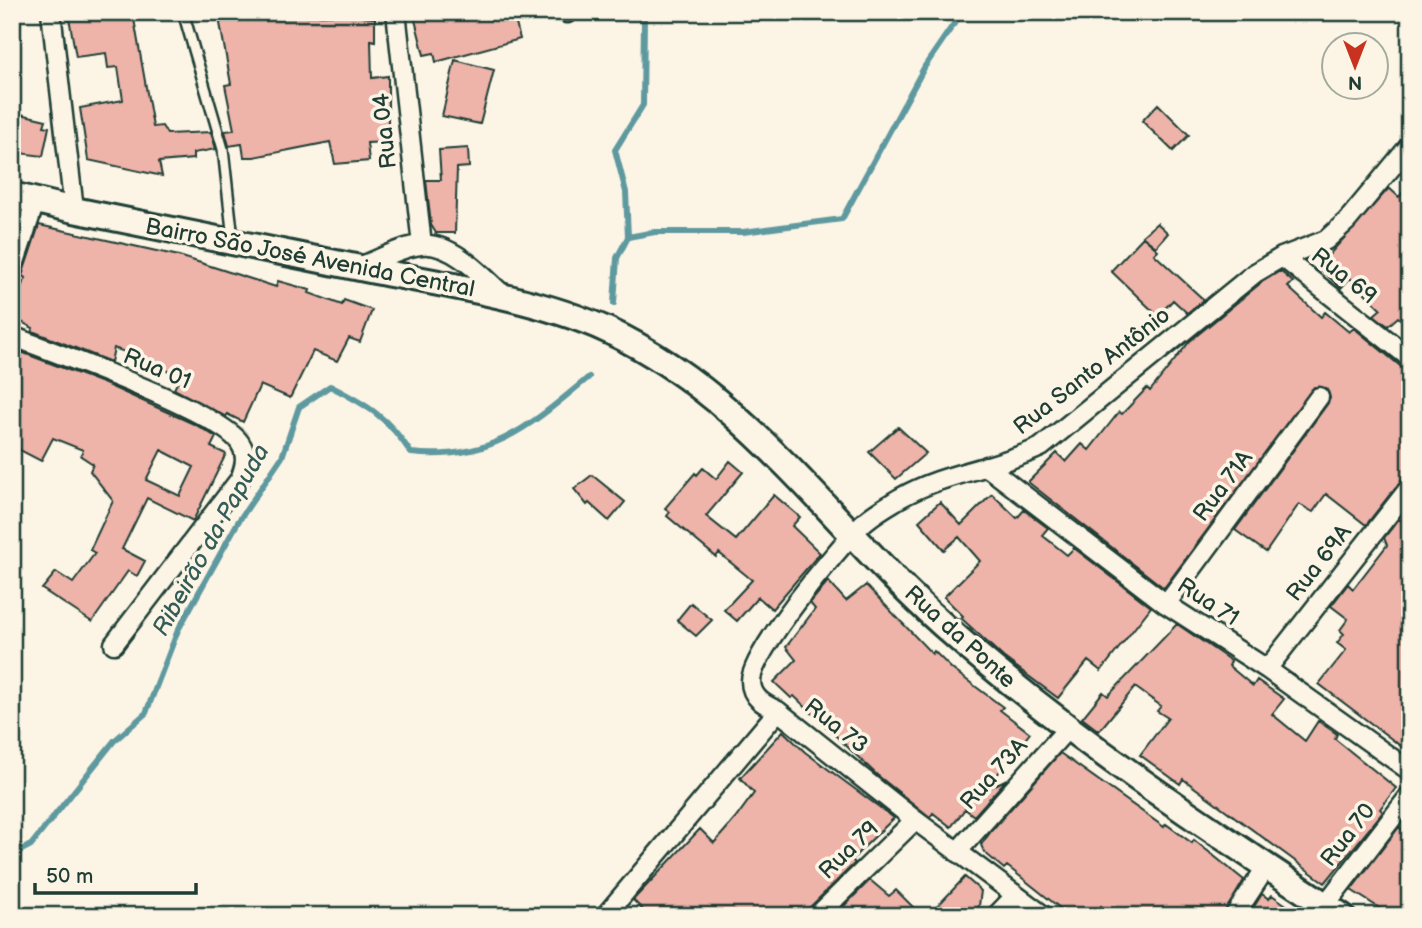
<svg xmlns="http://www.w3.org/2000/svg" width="1422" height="928" font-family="'Balsamiq Sans',sans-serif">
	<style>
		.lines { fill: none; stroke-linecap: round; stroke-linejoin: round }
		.stream { stroke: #5f99a0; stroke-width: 6 }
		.building { fill: #eeb3a9; stroke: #1f3d34; stroke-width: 2; fill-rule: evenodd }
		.lane-casing { stroke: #1f3d34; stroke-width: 14 }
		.street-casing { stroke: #1f3d34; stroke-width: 23 }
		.secondary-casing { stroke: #1f3d34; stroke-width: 30 }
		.lane { stroke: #fcf5e5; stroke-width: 9 }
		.street { stroke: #fcf5e5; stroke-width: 18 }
		.secondary { stroke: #fcf5e5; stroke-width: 24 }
		.labels { text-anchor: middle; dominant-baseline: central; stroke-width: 7; stroke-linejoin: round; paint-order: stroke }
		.street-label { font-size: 23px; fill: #1f3d34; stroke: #fcf5e5 }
		.water-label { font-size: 24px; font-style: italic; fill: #345c58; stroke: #fcf5e5 }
	</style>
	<rect width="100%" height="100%" fill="#fcf5e5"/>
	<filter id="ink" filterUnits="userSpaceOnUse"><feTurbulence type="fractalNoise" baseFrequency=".0143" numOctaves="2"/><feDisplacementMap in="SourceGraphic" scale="14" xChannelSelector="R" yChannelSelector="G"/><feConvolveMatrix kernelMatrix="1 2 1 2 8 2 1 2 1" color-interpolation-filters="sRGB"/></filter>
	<g filter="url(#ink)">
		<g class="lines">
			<!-- stream -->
			<path class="stream" d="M628,237l27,-5h88l99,-13 83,-153 37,-54
				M614,303l3,-45 11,-21 -2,-45 -11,-42 28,-45 1,-86 -4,-7
				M12,855l19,-10 83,-104 32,-28 32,-83 60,-108 44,-65 17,-50 31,-21c37,19 58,31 81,67 80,9 120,-28 178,-76"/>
		</g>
		<!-- building -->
		<path class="building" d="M68,12l65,1 20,114 9,-1 5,8 44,-2 5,17 -23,4v6l-34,3 3,14 -74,-16 -8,-52 43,-8 -5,-33 -10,1 -2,-15 -30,4z
			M218,12h75l1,4 69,-2v3l12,1v23l-4,-1 1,38 16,-2v66l-21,1 2,18 -34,3 -5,-22 -76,15h-10l-2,-13 -13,2 -4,-15 9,-1 -9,-45 6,-1z
			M413,12h100l7,27 -84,23 -2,-9 -10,2z
			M455,60l39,10 -14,54 -38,-8z
			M1158,104l31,31 -16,16 -31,-30z
			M12,112l34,8 -2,6 5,1 -6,29 -24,-3 2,-9 -9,-1z
			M468,148l1,19 -12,1 -2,65h-19l-5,-8 -5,-45h15l-2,-30z
			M1410,183v145l-12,-11 -10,9 -14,-11 7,-6 -31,-31 -9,10 -23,-21 71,-79 10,9z
			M1157,223l11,10 -12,14 -14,-11z
			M39,225l140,31 97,31 2,-6 32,9 -1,3 33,12 2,-5 28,10 -12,32 -11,-4 -12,23 -24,-10 -23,47 -30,-13 -17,37 -16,-8 -1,3 -52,-28 7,-14 -19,-6 1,-3 -49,-18 -3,14 -79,-31 1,-3 -21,-11v-13l14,-26 -4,-2z
			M1143,237l15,13 -4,4 50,46 -17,13 -14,-13 -15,16 -47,-45z
			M1280,271l13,11 -5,5 33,30 4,-5 24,20 5,-4 56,46v95l-44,56 -40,-31 -13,18 -14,-8 -33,48 -31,-22 93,-127 2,-5 -4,-10 -12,-1 -150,201 -136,-106 29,-29 9,9 16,-18 7,6 30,-38 3,2 25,-26 3,3 40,-50 72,-59z
			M21,352l84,32 91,41 20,12 -5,10 15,7 -33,67 -46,-23 -25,51 23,12 -8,15 -9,-5 -36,51 -50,-33 14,-17 17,11 22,-30 -5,-3 23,-49 -23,-30 3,-7 -12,-8 2,-6 -30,-12 -12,23 -29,-15v-77zM161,450l33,17 -14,29 -34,-16z
			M898,427l28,26 -30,26 -27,-27z
			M730,461l13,11 -37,44 30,24 38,-45 26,22 -8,9 28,27 -48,56 -14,-12 -21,24 -13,-11 28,-30 -33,-27 -3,4 -49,-41 3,-4 -5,-4 30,-35 2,2 6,-7 13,11z
			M592,475l33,27 -16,19 -20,-18 -2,2 -13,-16z
			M992,494l25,24 7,-8 24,18 -6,7 25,20 7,-7 77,59 -50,64 -13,-10 -30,37 -55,-41 -42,-39 2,-2 -19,-19 36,-36 -21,-24 -15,13 -25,-29 21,-19 21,23z
			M1399,519l11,8v226l-91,-69 27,-34 -9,-7 7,-9 -4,-4 8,-11 -17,-13 17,-22 5,5 34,-44 -3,-7z
			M828,581l18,20 20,-16 66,69 2,-3 18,18 51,38 -3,3 30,23 -45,57 22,-11 -33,37 -9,-7 -14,18 -18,-14 -3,4 -53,-42 -83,-79 -3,2 -17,-16 22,-22 -10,-13 29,-38 -5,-6z
			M691,603l21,17 -16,16 -19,-16z
			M1177,624l54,37 -2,5 24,20 4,-6 27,19 -12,15 33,27 13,-20 19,13 -2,5 61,49 -16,21 3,3 -58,71 -142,-104 -3,5 -40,-29 28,-37 -11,-7 4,-5 -26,-19 -36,44 -17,-13 21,-26 5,4z
			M783,731l22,21 89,66 -35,34 -7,8 3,3 -46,45 -3,8h-157l-16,-16 67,-71 14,14 21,-24 19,-26 -14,-15z
			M1060,753l104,74 2,-3 26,19 2,-3 50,40 -21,36h-109l-13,-10 -7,10h-24l-63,-50 -3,3 -20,-17 -3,-7 11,-15z
			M1399,827l11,10v79h-18l-41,-26z
			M965,877l16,14 -2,15 -10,10h-41z
			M870,880l19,16 7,-6 26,26h-88z
			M1262,894l7,5 3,-4 30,21h-54z"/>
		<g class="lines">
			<defs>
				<path id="lane" d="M183,12l40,137 10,90"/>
				<path id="street" d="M51,12l23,198
					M396,12l26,233
					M567,12v1
					M1282,257l128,101
					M359,267c20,-7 41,-20 62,-22 30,-4 63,32 83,51
					M12,271l23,-69
					M12,336c43,17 207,75 228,107 8,12 5,24 0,36l-126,165
					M986,466l180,138 101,65 143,102
					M1166,604l153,-207
					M1267,669l143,-182
					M957,852l111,-124
					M1325,905l85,-110
					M605,916l173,-205
					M817,916l98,-96
					M996,916l20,-21
					M1044,916l-129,-96 -137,-109c-13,-6 -27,-13 -27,-30 0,-28 86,-132 110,-156 11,-11 26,-19 39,-27 45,-26 95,-29 141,-51l214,-174 27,-16 44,-17 21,-19 63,-76
					M1234,916l33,-50"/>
				<path id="secondary" d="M12,195l62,15c100,20 200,41 301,61 73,14 164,28 232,59 140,65 224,195 336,295 122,109 261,201 399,291"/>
			</defs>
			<!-- lane casing -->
			<use href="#lane" class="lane-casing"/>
			<!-- street casing -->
			<use href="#street" class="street-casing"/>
			<!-- secondary casing -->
			<use href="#secondary" class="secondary-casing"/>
			<!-- lane -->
			<use href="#lane" class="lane"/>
			<!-- street -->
			<use href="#street" class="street"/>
			<!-- secondary -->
			<use href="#secondary" class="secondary"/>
		</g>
	</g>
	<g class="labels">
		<!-- street labels -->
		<g class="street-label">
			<text transform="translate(385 131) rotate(-96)">Rua 04</text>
			<text transform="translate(310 258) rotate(11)">Bairro São José Avenida Central</text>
			<text transform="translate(1344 276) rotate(38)">Rua 69</text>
			<text transform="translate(157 369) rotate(23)">Rua 01</text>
			<text transform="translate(1092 371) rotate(-38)">Rua Santo Antônio</text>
			<text transform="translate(1223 486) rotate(-53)">Rua 71A</text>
			<text transform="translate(1319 563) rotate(-52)">Rua 69A</text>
			<text transform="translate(1208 602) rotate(33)">Rua 71</text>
			<text transform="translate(960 637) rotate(42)">Rua da Ponte</text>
			<text transform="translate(836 726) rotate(38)">Rua 73</text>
			<text transform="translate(994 774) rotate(-48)">Rua 73A</text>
			<text transform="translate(1348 835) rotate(-52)">Rua 70</text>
			<text transform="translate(849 850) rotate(-44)">Rua 79</text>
		</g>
		<!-- water labels -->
		<g class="water-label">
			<text transform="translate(211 540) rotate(-61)">Ribeirão da Papuda</text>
		</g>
	</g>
	<!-- margin -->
	<rect width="1422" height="928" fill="none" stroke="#fcf5e5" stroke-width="42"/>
	<rect x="21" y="21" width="1380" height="886" fill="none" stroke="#1f3d34" stroke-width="2.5" filter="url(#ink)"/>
	<!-- north arrow -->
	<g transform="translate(1355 66) rotate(180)"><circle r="33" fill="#fcf5e5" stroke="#a4ab9e" stroke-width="2"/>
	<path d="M0-5L12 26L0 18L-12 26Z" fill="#c8321e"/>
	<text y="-10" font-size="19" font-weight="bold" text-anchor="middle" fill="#1f3d34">N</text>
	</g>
	<!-- scale -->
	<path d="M35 883v10h161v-10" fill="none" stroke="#1f3d34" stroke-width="3.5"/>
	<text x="46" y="883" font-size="21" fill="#1f3d34" stroke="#fcf5e5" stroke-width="5" paint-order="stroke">50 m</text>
</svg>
